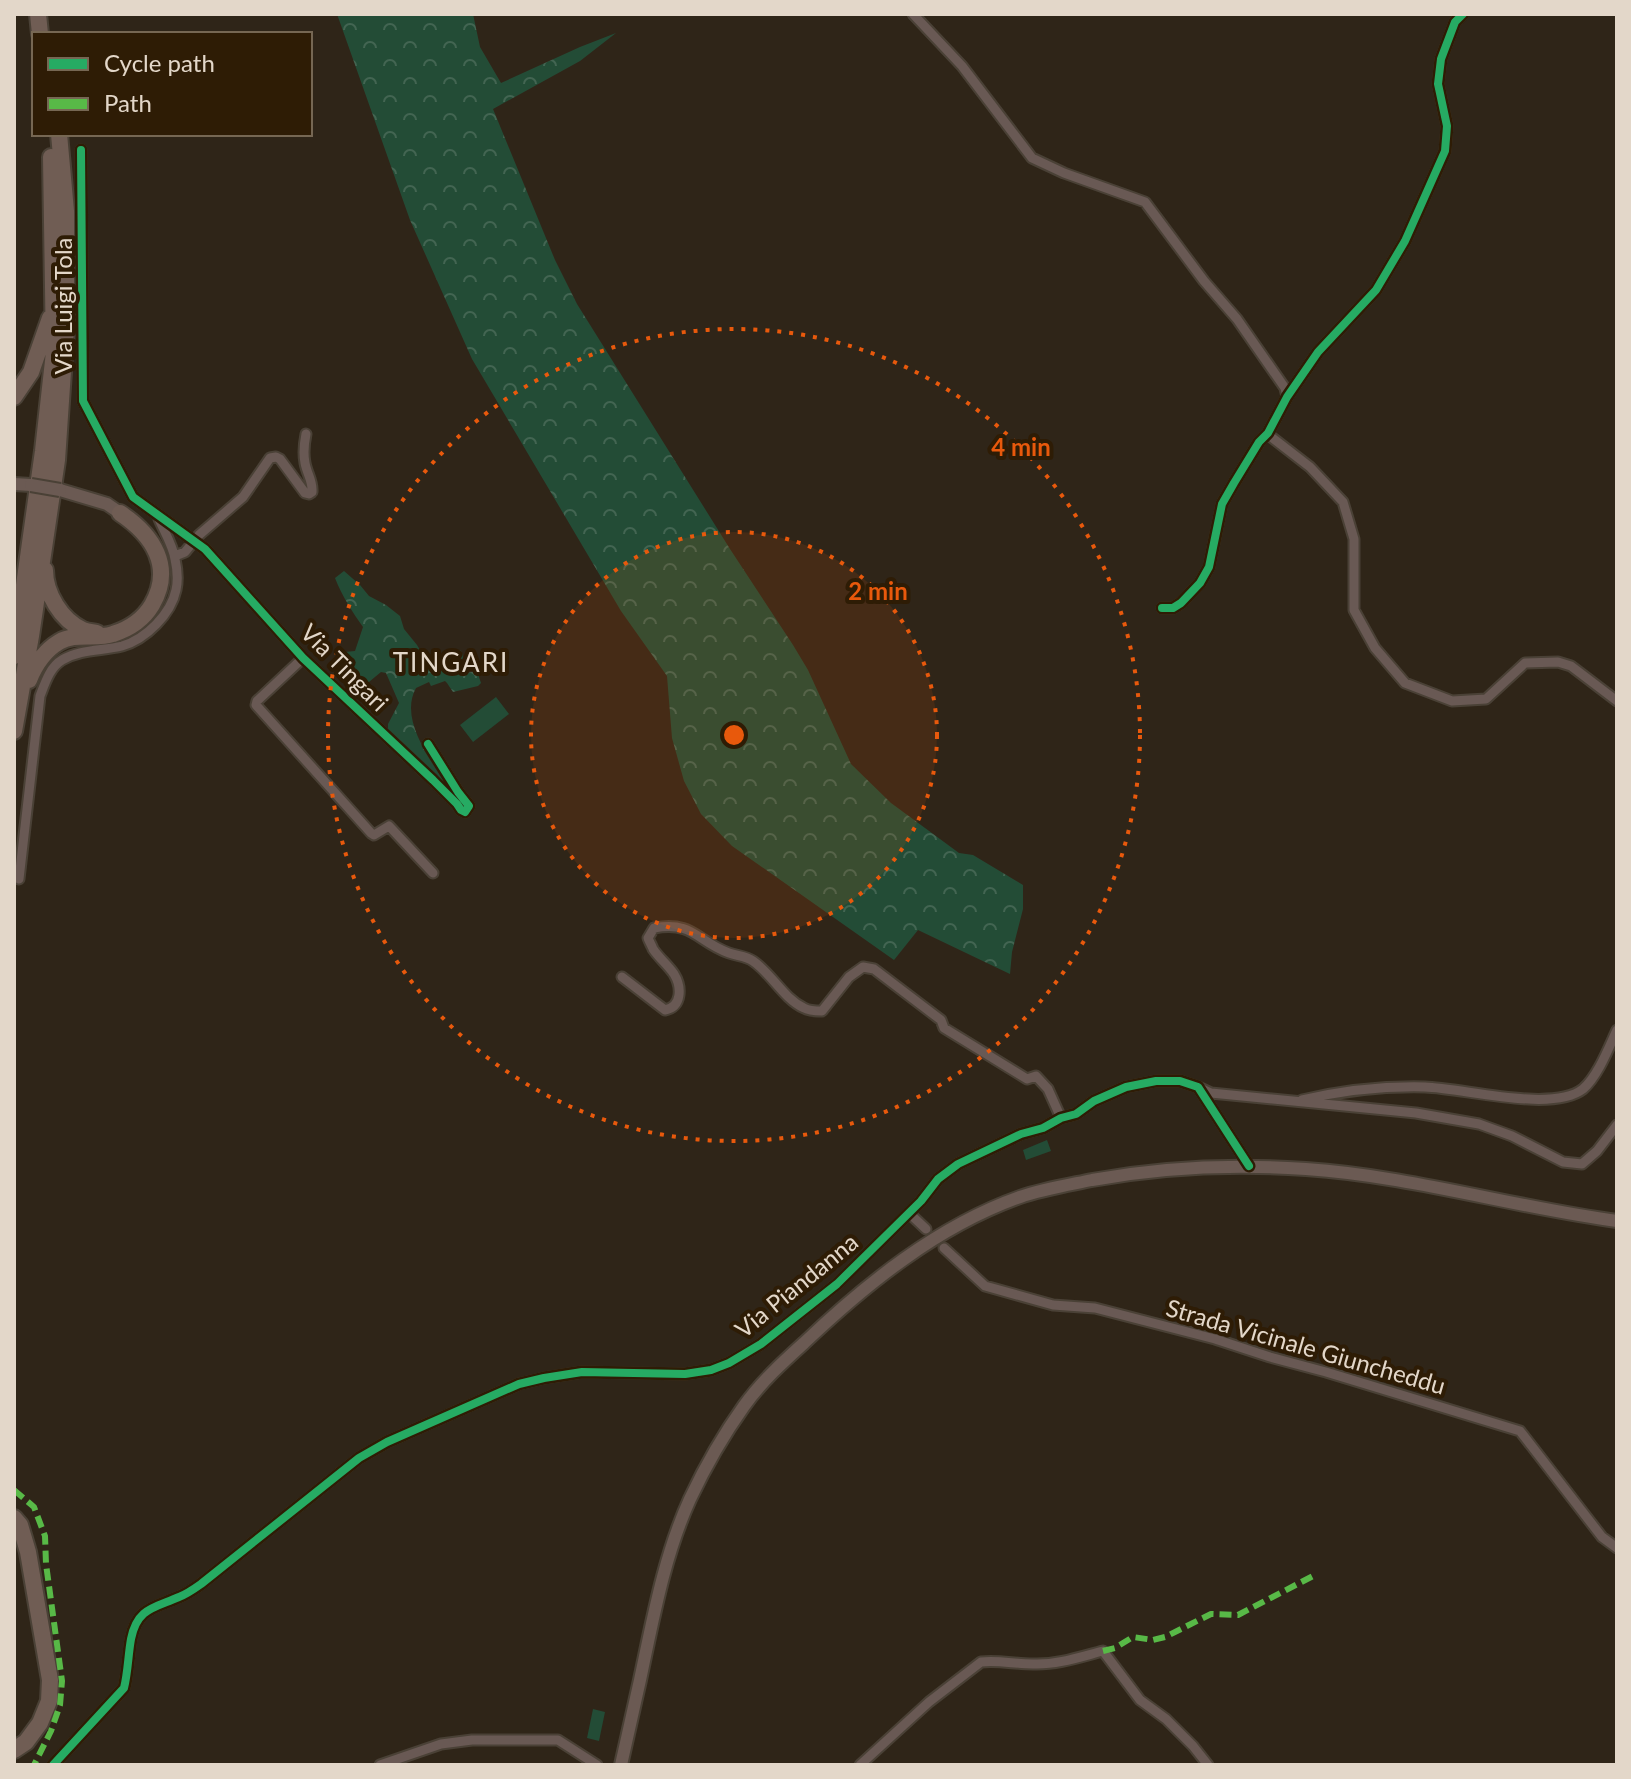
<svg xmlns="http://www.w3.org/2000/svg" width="1631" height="1779" font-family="Lato,sans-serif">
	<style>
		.green { fill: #234c36 }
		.forest { fill: url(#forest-crowns) }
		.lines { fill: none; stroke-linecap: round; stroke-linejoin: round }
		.street-casing { stroke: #4a4136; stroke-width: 13 }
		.secondary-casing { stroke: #4a4136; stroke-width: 16 }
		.highway-casing { stroke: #4a4136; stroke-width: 20 }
		.street { stroke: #695954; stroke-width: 9 }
		.secondary { stroke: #6b5a53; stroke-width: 12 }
		.highway { stroke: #705d54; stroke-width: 16 }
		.secondary-bridge-casing { stroke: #4a4136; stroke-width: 16; stroke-linecap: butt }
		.secondary-bridge { stroke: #6b5a53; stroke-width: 12 }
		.quiet { stroke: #58b947; stroke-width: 6; stroke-dasharray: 12 6; stroke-linecap: butt }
		.cycleway-casing { stroke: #2e1c05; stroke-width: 13 }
		.cycleway { stroke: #26ab63; stroke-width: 8 }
		.ring { fill: none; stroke: #e8590c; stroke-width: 4; stroke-dasharray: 4 8 }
		.labels { text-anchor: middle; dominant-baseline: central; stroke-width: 8; stroke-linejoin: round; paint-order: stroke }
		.street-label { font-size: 24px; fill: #e3d7c9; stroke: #2e1c05 }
		.neighbourhood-label { font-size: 26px; letter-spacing: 2px; fill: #e3d7c9; stroke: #2e1c05 }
		.centre { fill: #e8590c; stroke: #2e1c05; stroke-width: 4 }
		.ring-label { font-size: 24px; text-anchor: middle; font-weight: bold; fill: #e8590c; stroke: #2e1c05; stroke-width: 8; stroke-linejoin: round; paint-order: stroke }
	</style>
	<defs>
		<pattern id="forest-crowns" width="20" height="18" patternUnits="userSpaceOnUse" patternTransform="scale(2)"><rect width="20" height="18" fill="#234c36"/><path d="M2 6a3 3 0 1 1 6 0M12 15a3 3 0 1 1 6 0" fill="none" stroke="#436552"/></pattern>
	</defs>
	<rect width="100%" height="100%" fill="#2f2518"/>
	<!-- green -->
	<path class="green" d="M496,697l13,17 -36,28 -13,-17z
		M1047,1140l4,11 -25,9 -3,-10z
		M593,1709l12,3 -6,29 -12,-3z"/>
	<!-- forest -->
	<path class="forest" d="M337,14h136l7,33 21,36 79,-36 36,-14 -36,28 -87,48 62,151 22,44 153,245 63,96 15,25 43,94 40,39 68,50 14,2 50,30v24l-11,43 -2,22 -92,-44 -24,30 -162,-114 -31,-32 -17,-33 -12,-43 -5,-62 -46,-65 -149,-252 -62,-139z
		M344,571l16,14 9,11 17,9 14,11 4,13 13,16 12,21c14,4 17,-14 31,-16 7,7 -1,12 -1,21l3,3 15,-3 4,12 -3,3 -25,6 -6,-9 -2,-2 -14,5 -2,-4 -13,6c-19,34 21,80 38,108l-66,-61v-11l11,-21 -13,-30 -5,-1 -23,19 -11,-6 -1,-9 2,-3 -11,-6 -1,-4 9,-11 10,-1 8,-24c-10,-14 -21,-31 -28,-49z"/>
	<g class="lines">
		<defs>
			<path id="street" d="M913,14l49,52 70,92 32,15 81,29 59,79 33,38 48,69 2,9
				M81,150l2,251 50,96 72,52 98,109 130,122 24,24 4,6 4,2 4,-6 -11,-14 -30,-48
				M1268,433l2,3 40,31 33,35 11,37v71l21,38 30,35 47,18 34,-2 39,-36 33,-1 13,4 46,35
				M175,556l10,-4 14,-17 44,-38 27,-39 6,-1 4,2 25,34 4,1 3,-2c1,-11 -5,-18 -7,-29 -2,-10 -1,-19 1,-29
				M1162,608h11l8,-5 19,-20 9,-16 13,-63 12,-21 25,-41 9,-9 19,-36 31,-45 58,-62 29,-49 40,-90 2,-25 -9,-42 3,-25 14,-37 8,-8
				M303,658l-46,43 -1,4 115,128 3,2 15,-9 44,47
				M19,879l21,-183c5,-13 10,-29 22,-36 19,-11 40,-9 60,-14 24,-7 49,-32 54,-56 2,-9 1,-22 -1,-31 -2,-13 -11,-28 -16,-40
				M622,977l43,33c17,-3 17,-23 9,-36 -6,-9 -15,-16 -21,-25 0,-1 -5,-10 -5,-11l6,-10c40,-7 42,13 75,25 8,3 17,3 24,8 19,13 30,37 51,47 5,3 12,3 18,3l27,-34 14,-10 11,2 67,51 3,8 83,51 9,-3 12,13 13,29
				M1198,1087l13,6 205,20 63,11 33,12 51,26 19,2 15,-13 20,-26
				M1302,1100c39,-9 82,-14 123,-13 39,1 127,26 158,2 15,-13 26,-42 34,-59
				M909,1213l17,16
				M944,1248l41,38 68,19 42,3 120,31 55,18 56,15 194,59 82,106 15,11
				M53,1765l71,-77c4,-16 4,-32 7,-49 6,-31 23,-31 48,-42 8,-3 15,-8 22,-13l158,-126 28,-16 132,-58 25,-6 38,-6 103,2 26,-4 18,-7 32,-19 76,-60 84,-83 17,-22 20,-15 63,-30 22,-6 18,-10 15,-4 18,-13 32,-14 30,-6h24l18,6 51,79
				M380,1765l61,-21 31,-4h86l39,25
				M860,1765l69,-63 52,-40c17,-2 34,2 52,2 24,1 47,-7 70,-13l37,49 26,19 27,27 15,19"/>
			<path id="secondary" d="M14,484l17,1
				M60,490l47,14 13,9
				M621,1765c6,-28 13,-57 19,-85 13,-61 24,-124 50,-181 15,-32 34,-65 54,-93 17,-24 39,-44 60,-63 62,-59 134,-117 216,-146 23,-8 48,-12 72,-17 71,-13 142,-16 214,-11 105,7 207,38 311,52"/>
			<path id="highway" d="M38,14l2,20
				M14,397l17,-25 19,-54
				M45,570c0,23 16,50 38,60 4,2 9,2 14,3
				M14,656l29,-205 11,-99 -3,-195
				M29,680c6,-15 15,-29 30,-38 16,-10 37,-2 54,-8 16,-5 30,-14 39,-29 22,-38 1,-70 -32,-92
				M14,731l17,-95 26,-176 9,-133v-116l-7,-77
				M14,1518l6,7 8,27 22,128 -1,21 -9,22 -14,19 -12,8"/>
		</defs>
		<!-- street casing -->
		<use href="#street" class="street-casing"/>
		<!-- secondary casing -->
		<use href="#secondary" class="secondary-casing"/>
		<!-- highway casing -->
		<use href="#highway" class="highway-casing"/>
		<!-- street -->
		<use href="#street" class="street"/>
		<!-- secondary -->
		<use href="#secondary" class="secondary"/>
		<!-- highway -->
		<use href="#highway" class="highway"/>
		<defs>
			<path id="secondary-bridge" d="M31,485l29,5"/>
		</defs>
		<!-- secondary-bridge casing -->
		<use href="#secondary-bridge" class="secondary-bridge-casing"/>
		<!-- secondary-bridge -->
		<use href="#secondary-bridge" class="secondary-bridge"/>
		<!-- quiet -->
		<path class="quiet" d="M14,1490l20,17 11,29 1,28 16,117 -2,24 -9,26 -17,34
			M1103,1651l12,-3 18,-11 20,3 12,-3 46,-23 27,1 75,-39"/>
		<defs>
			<path id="cycleway" d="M81,150l2,251 50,96 72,52 98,109 130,122 24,24 4,6 4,2 4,-6 -11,-14 -30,-48
				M1162,608h11l8,-5 19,-20 9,-16 13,-63 12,-21 25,-41 9,-9 19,-36 31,-45 58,-62 29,-49 40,-90 2,-25 -9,-42 3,-25 14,-37 8,-8
				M53,1765l71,-77c4,-16 4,-32 7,-49 6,-31 23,-31 48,-42 8,-3 15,-8 22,-13l158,-126 28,-16 132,-58 25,-6 38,-6 103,2 26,-4 18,-7 32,-19 76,-60 84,-83 17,-22 20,-15 63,-30 22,-6 18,-10 15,-4 18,-13 32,-14 30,-6h24l18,6 51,79"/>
		</defs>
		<!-- cycleway casing -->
		<use href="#cycleway" class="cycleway-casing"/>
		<!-- cycleway -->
		<use href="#cycleway" class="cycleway"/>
	</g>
	<!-- distance rings -->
	<circle cx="734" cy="735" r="203" fill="#e8590c" fill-opacity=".12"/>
	<g class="ring">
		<circle cx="734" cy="735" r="203"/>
		<circle cx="734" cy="735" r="406"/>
	</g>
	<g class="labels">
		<!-- street labels -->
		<g class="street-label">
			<text transform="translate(62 306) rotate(-90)">Via Luigi Tola</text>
			<text transform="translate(345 667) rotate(45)">Via Tingari</text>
			<text transform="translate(796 1285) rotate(-39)">Via Piandanna</text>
			<text transform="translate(1306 1346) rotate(16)">Strada Vicinale Giuncheddu</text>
		</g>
		<!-- neighbourhood labels -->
		<g class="neighbourhood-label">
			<text x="451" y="662">TINGARI</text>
		</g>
	</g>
	<circle cx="734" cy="735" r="12" class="centre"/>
	<g class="ring-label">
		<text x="1021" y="456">4 min</text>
		<text x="878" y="600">2 min</text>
	</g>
	<!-- border -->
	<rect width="1631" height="1779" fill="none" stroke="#e3d7c9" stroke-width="32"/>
	<!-- legend -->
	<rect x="32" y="32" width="280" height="104" fill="#2e1c05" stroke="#766753" stroke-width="2"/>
	<rect x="48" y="58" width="40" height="12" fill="#26ab63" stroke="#766753" stroke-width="2"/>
	<text x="104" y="72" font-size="24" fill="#e3d7c9">Cycle path</text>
	<rect x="48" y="98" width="40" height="12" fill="#58b947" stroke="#766753" stroke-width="2"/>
	<text x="104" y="112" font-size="24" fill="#e3d7c9">Path</text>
</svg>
